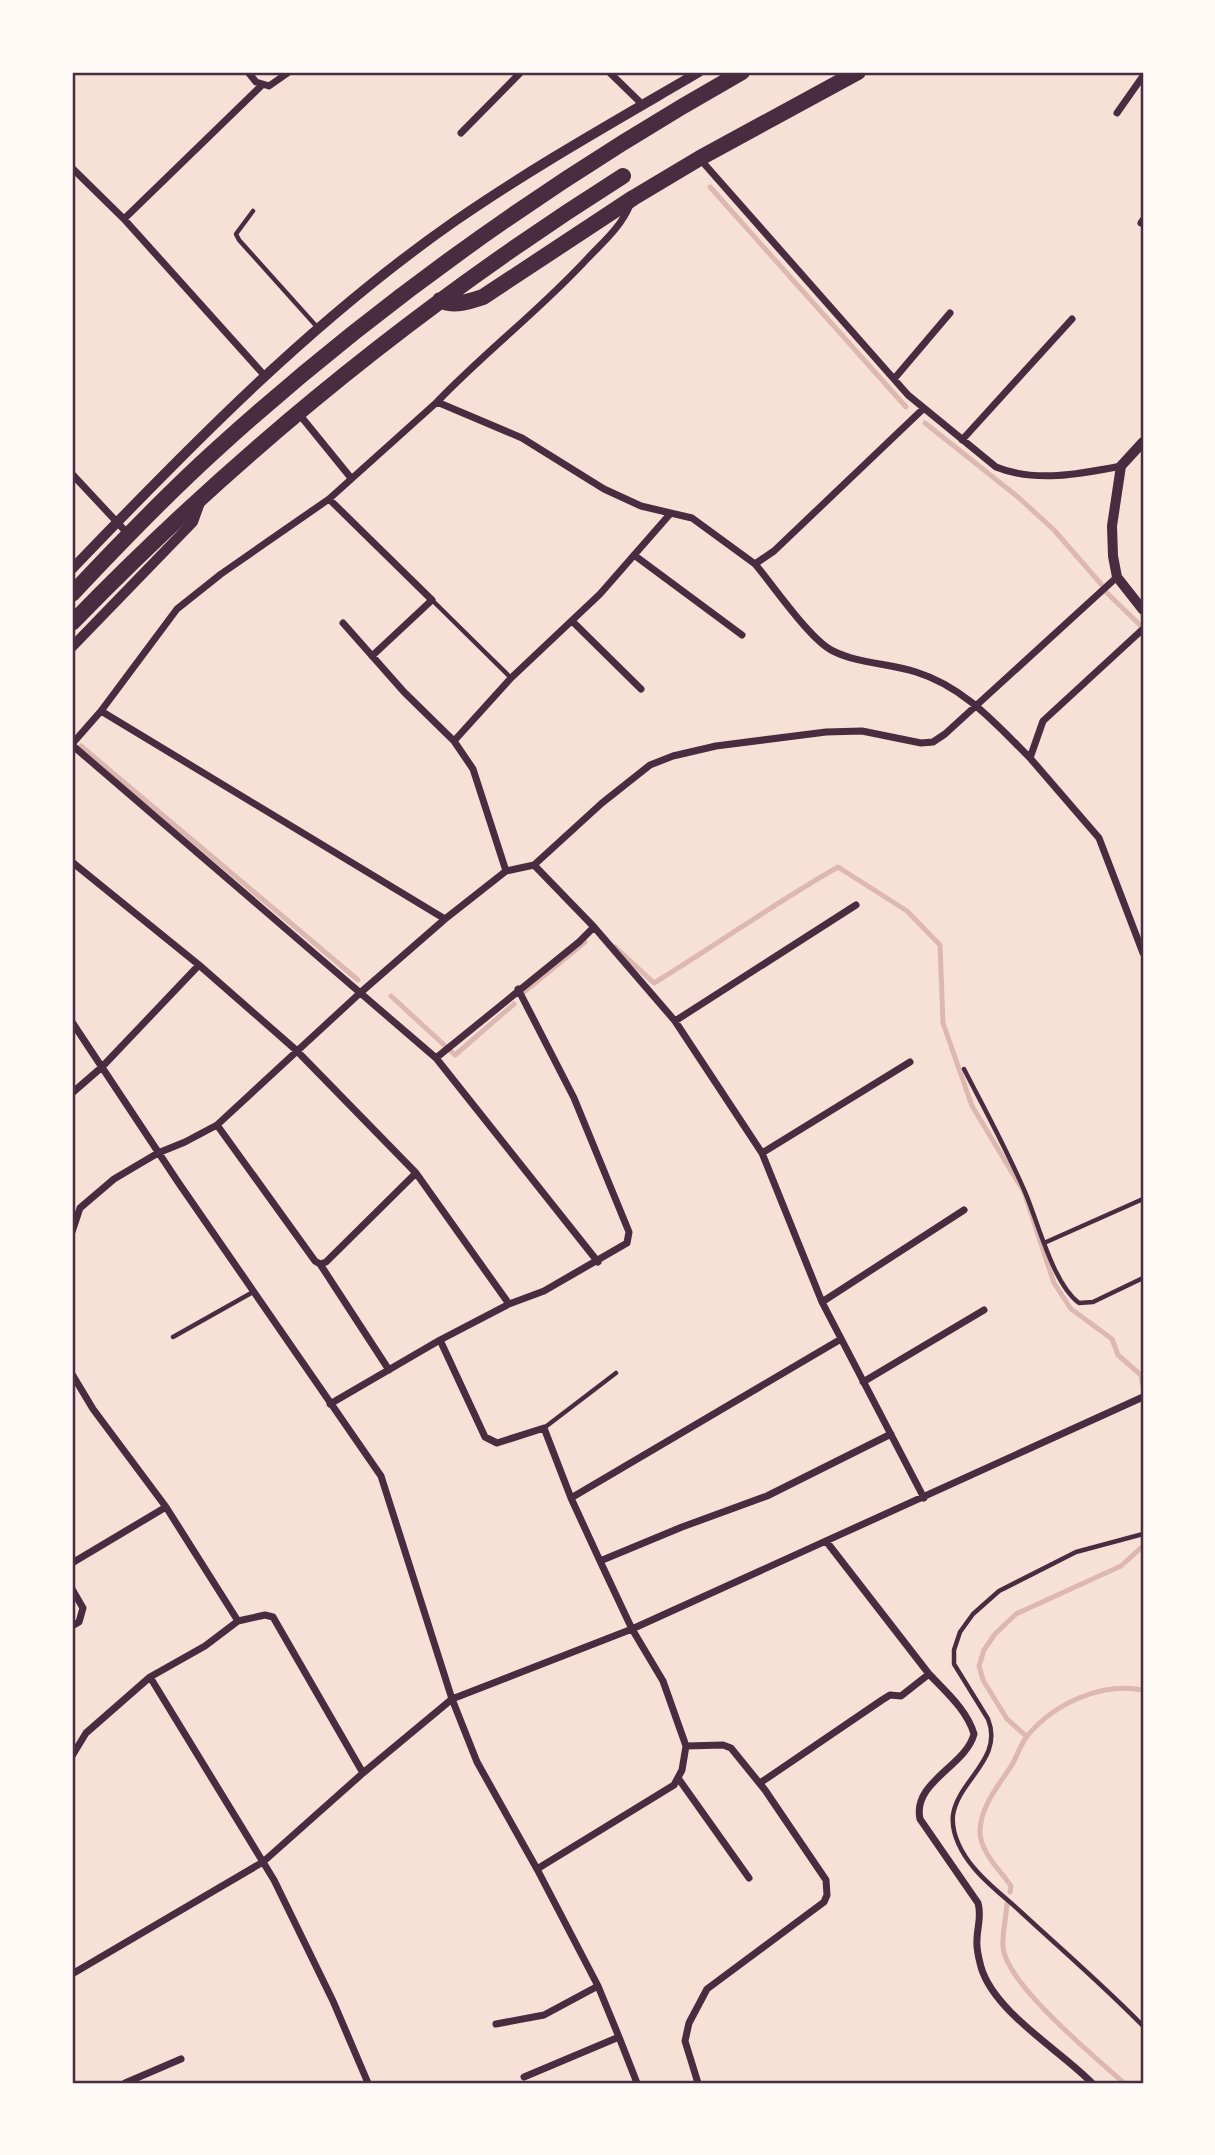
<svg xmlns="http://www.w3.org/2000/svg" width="1215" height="2155" font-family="'PT Sans Narrow',sans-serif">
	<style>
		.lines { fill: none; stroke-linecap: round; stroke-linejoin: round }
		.stream { stroke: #dcb8b0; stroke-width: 5 }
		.service { stroke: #4a2c40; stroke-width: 4.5 }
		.minor { stroke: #4a2c40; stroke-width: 7 }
		.tertiary { stroke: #4a2c40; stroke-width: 10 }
		.trunk { stroke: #4a2c40; stroke-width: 16 }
		.neatline { fill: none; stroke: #4a2c40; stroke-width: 2.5 }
	</style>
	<rect width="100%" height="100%" fill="#f7e1d7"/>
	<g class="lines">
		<!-- stream -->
		<path class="stream" d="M710,187l196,220
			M925,423l93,74 36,33 47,54
			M1107,593l34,33
			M81,746l277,234
			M615,947l39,36c62,-38 121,-80 184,-116l69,44 33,34 3,78 29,83 52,86 30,91 17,26 41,30 6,16 23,20 2,12
			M524,992l61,-50
			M391,996l64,59 59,-51
			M1026,1736l-19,-17 -24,-39 -4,-14 5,-16 11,-16 21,-20 105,-48 22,-20
			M1010,1892l1,-6c-11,-16 -32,-35 -31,-56 1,-23 17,-43 30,-62 7,-10 10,-24 18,-33 27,-32 74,-53 115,-45
			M1007,1904c-1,14 -5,30 -4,43 3,37 92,110 121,136"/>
		<!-- service -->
		<path class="service" d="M253,211l-17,23 3,6 79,88
			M432,600l79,78
			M964,1069c21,41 43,81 61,123 13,30 28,92 54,111l14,-1 50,-24
			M1044,1243l99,-44
			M173,1337l80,-45
			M544,1428l72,-55
			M1143,1534l-67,18 -77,39 -26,23 -13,18 -6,18v14l34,55c16,40 -30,61 -35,96 -2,19 9,39 21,53 13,16 32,30 47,44 41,38 83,74 122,114"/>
		<!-- minor -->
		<path class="minor" d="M248,72l8,10 13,4 20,-14
			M609,72l34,33
			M1117,113l26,-37
			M461,133l60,-61
			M700,159l208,236 88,72c39,16 84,7 125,-1
			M72,168l52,51 141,157
			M124,219l138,-134
			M1141,223l2,-3
			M894,379l56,-66
			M437,402c48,-50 103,-92 150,-143 16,-17 34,-32 43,-54
			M299,414l52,64
			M962,440l110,-121
			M72,474l57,61
			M329,499l103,101 -60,56
			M634,555l108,80
			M755,564c18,21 55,76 78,87 26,13 56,12 83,21 48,15 79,51 114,86
			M572,621l69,68
			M343,623l61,69 50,49 19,28 33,102 28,-6 60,62 81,94 87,132 60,149 102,196
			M1143,629l-100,92 -13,37 69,80 44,115
			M101,711l344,208
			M454,741l57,-63 89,-84 70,-80
			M72,744l29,-33 76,-102 44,-35 108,-75 108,-97 85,36 82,51 37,17 51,12 63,46 19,-13 149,-142
			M72,745l364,313 162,204
			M72,862l127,103 97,85 120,123 93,131
			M534,865l68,-62 48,-38 23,-9 43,-10 110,-14 36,-1 59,12 12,-1 12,-8 172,-157
			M675,1021l181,-116
			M72,1022l106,160 203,294 71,223 25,63 60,107 61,117 21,51
			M436,1058l143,-116 15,-15
			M72,1093l30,-26 97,-102
			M217,1125l98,136 5,3 69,106
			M762,1153l148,-91
			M72,1232l8,-24 34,-29 44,-26 27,-11 32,-17 143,-132 85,-74 61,-48
			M320,1264l6,-2 90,-89
			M822,1302l142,-92
			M440,1340l45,97 12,6 47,-15 27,70 29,63 32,68 31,52 23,65 -4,24 -8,15 -137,84
			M72,1374l21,35 73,98 -94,56
			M863,1382l121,-72
			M330,1404l110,-64 69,-36 35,-13 83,-48 2,-11 -55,-134 -56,-109
			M571,1498l270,-159
			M166,1507l72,114
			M600,1561l82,-34 85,-31 124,-62
			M72,1589l11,19 -4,14 -7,4
			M929,1674c16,17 38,36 45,60 -8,32 -62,48 -54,85l58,84c4,14 -1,24 -1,37 -1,9 2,19 4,27 13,45 79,83 111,116
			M150,1677l124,203 59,121 35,82
			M686,1746l37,-1 8,3 34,42 61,90 1,15 -3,7 -117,87 -18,34 -4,18 13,42
			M72,1756l14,-23 64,-56 55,-31 33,-25 27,-6 8,2 90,156
			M678,1778l71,100
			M760,1783l122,-83 8,-5 11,1 28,-22 -103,-133
			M72,1974l191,-112 100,-89 89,-74 180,-70 511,-232
			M496,2024l48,-9 54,-29
			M524,2077l95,-40 18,46
			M125,2083l56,-24"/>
		<!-- tertiary -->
		<path class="tertiary" d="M1143,442l-22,24 -9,60 1,30 4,21 26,33
			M72,569c119,-124 241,-249 383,-348 78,-54 162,-101 244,-149
			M72,647l121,-125 8,-22"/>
		<!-- trunk -->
		<path class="trunk" d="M440,300c14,7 28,2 43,-3l150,-99 67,-40 158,-86
			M72,594c47,-50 95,-100 146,-146 160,-145 336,-270 524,-376
			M72,623c165,-170 350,-320 551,-447"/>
	</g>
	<!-- border -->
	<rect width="1215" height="2155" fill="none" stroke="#fffaf5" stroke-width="147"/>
	<rect x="74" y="74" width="1068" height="2008" class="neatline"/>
</svg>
